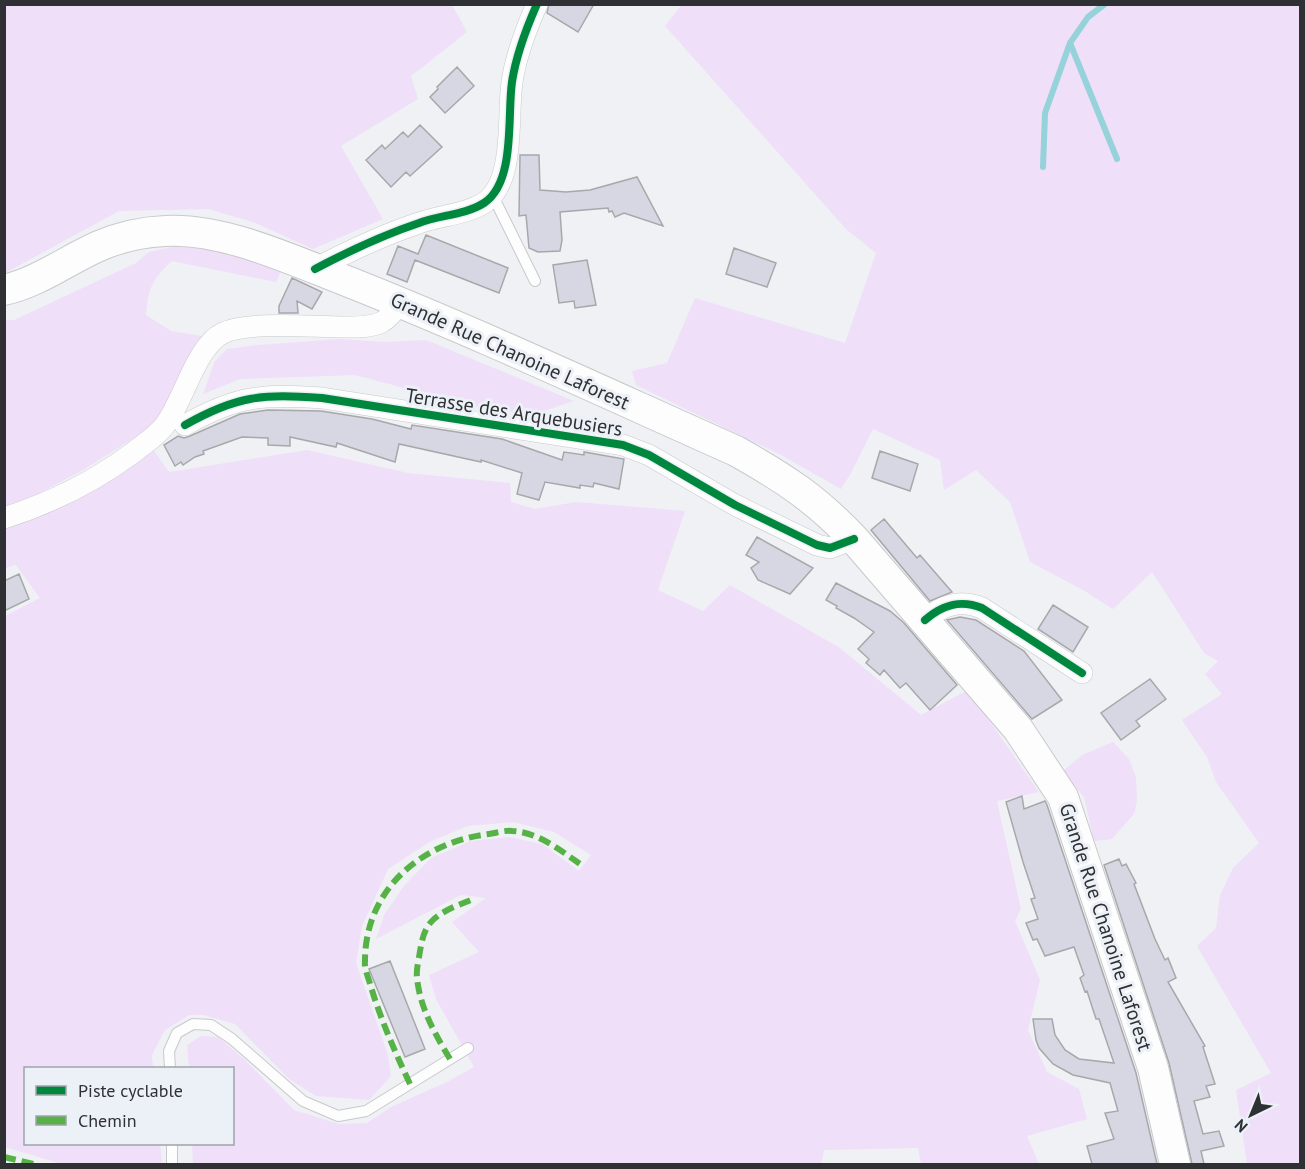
<svg xmlns="http://www.w3.org/2000/svg" width="1305" height="1169" font-family="'PT Sans',sans-serif">
	<style>
		.green { fill: #efdff9 }
		.lines { fill: none; stroke-linecap: round; stroke-linejoin: round }
		.stream { stroke: #95d2d9; stroke-width: 6 }
		.building { fill: #d7d7e4; stroke: #a7a8aa; stroke-width: 1.5 }
		.lane-casing { stroke: #c8c9cc; stroke-width: 12 }
		.street-casing { stroke: #c8c9cc; stroke-width: 22 }
		.secondary-casing { stroke: #c8c9cc; stroke-width: 32 }
		.lane { stroke: #fdfdfd; stroke-width: 10 }
		.street { stroke: #fdfdfd; stroke-width: 21 }
		.secondary { stroke: #fdfdfd; stroke-width: 30 }
		.quiet { stroke: #56b246; stroke-width: 6; stroke-dasharray: 12 6; stroke-linecap: butt }
		.cycleway-casing { stroke: #ecf0f7; stroke-width: 11 }
		.cycleway { stroke: #00873e; stroke-width: 8 }
		.labels { text-anchor: middle; dominant-baseline: central; stroke-width: 6; stroke-linejoin: round; paint-order: stroke }
		.street-label { font-size: 20px; fill: #2f3033; stroke: #ecf0f7 }
	</style>
	<rect width="100%" height="100%" fill="#eff1f4"/>
	<!-- green -->
	<path class="green" d="M5,4l447,1 15,27 -56,44 7,23 -77,47 42,73 -70,30 -60,-27 -45,-13 -89,2 -114,62z
		M682,4l618,1v1159h-53l-11,-74 35,-17 -74,-127 19,-18 4,-33 13,-27 26,-25 -43,-61 -9,-25 -25,-37 40,-26 -17,-20 13,-13 -14,-8 -52,-81 -39,37 -30,-19 -53,-28 -20,-60 -34,-32 -32,20 -4,-30 -67,-31 -22,44 -10,16 -60,-34 -145,-70 -4,-14 35,-8 28,-65 150,45 31,-90 -29,-23 -182,-204z
		M177,246l53,5 52,18 -6,13 -104,-21c-20,18 -24,28 -26,54l25,16 31,5 -45,83 -15,14 -59,37 -49,26 -29,12 -1,-188h10l122,-57 13,-11z
		M341,339l45,3 40,-2 148,61 -37,12 -45,-2 -137,-36 -115,4 -37,15 12,-33 12,-12 30,-4z
		M152,448l17,24 138,-22 101,23 102,10 1,19 24,7 41,-7 109,9 -27,79 45,21 27,-26 110,63 81,67 47,-25 71,102 -42,9 24,108 -6,12 25,59 -12,50 19,42 32,17 8,30 -60,17 12,28h-118l-3,-16 -94,2 -3,14h-628l-1,-20h40v-76h-43l-2,-23 14,-9 17,1 27,23 49,50 45,14 28,-1 24,-16 56,-25 27,-15 -38,-68 -7,-24 50,-23 -27,-30 34,-24 -25,-3 -85,44 8,-24 20,-29 27,-28 40,-17 38,-4 33,7 37,27 12,-16 -37,-23 -41,-10 -45,4 -37,15 -43,28 -26,57 -6,37 32,92 3,21 -22,24 -53,-4 -27,-17 -54,-55 -31,-9h-15l-24,15 -13,25 1,13h-127v76h134l2,20h-100l-57,-17v-531l35,-18 -24,-33 -11,3v-41z
		M1113,742l16,17 7,18 1,24 -3,13 -22,25 -18,2 -10,-44 -21,-26 19,-16z"/>
	<g class="lines">
		<!-- stream -->
		<path class="stream" d="M1070,43l47,116
			M1043,167l2,-54 25,-70 18,-26 17,-13"/>
	</g>
	<!-- building -->
	<path class="building" d="M549,4h45l-16,28 -31,-19z
		M457,67l17,19 -29,27 -15,-16 8,-8 -1,-2z
		M420,125l22,22 -32,29 -4,-4 -15,15 -25,-27 16,-15 3,4 18,-17 5,5z
		M520,155h19l1,35 26,2 24,-2 47,-13 26,49 -39,-13 -9,4 -3,-6 -3,1 -1,-4 -48,4 2,28 -2,11 -22,1 -9,-4 -3,-33 -7,1z
		M426,235l82,33 -9,25 -84,-33 -8,22 -20,-8 11,-28 20,8z
		M734,248l42,15 -9,24 -41,-13z
		M587,260l9,45 -21,3 -1,-7 -15,2 -6,-38z
		M292,278l30,14 -10,17 -15,-8 1,12h-19v-7z
		M268,410l53,1 51,8 39,10 1,-4 90,14 60,21 2,-8 20,3v-3l40,7 -5,30 -25,-6 -1,4 -13,-2v3l-35,-6 -6,18 -22,-6 5,-21 -41,-13v2l-82,-18 -4,18 -58,-19 -1,4 -46,-10v9l-22,-1v-7l-26,-1 -39,14 1,3 -9,3 -12,8 -2,-3 -6,4 -11,-21 14,-9 6,2 6,-2 50,-22z
		M880,451l38,13 -8,27 -38,-13z
		M884,519l33,39 3,-3 32,37 -22,9 -59,-71z
		M757,537l56,31 -23,26 -32,-14 -7,-12 8,-6 -13,-7z
		M19,574l10,25 -25,12v-30z
		M836,583l54,28 14,12 53,62 -27,25 -24,-27 -6,5 -16,-18 -4,5 -14,-12 3,-4 -11,-10 16,-17 -20,-14 -18,-10 1,-2 -11,-6z
		M1053,605l35,22 -15,25 -35,-23z
		M960,617l16,3 48,31 38,49 -30,19 -85,-99z
		M1150,679l16,20 -30,22 4,5 -19,14 -20,-27z
		M1022,796l2,13 21,-8 2,4 89,268 21,91h-65l-5,-18 27,-7 -9,-26 13,-2 -8,-28 -37,-8 -20,-11 -14,-16 -3,-8 -3,-21h19l3,16 10,15 14,9 35,4 -15,-44h-3l-9,-28 -2,1 -5,-14 4,-3 -10,-28 -29,9 -8,-17 -4,1 -7,-17 12,-4 -7,-20 4,-1 -12,-36 -17,-60z
		M1119,859l3,7 4,-2 10,19 -2,1 21,55 10,21 3,-2 8,20 -8,4 37,64 -2,1 12,37 -9,2 4,11 -16,4 9,33 16,-3 5,15 -23,5 3,13h-12l-23,-101 -65,-198z
		M390,961l35,88 -20,8 -36,-88z"/>
	<g class="lines">
		<defs>
			<path id="lane" d="M492,194l43,87
				M170,1068l-1,-17 8,-18 16,-9 18,1 21,14 71,62 35,15 28,-5 102,-63
				M172,1144v20"/>
			<path id="street" d="M315,269c34,-18 68,-34 104,-46 21,-8 46,-8 65,-20 32,-21 23,-88 28,-121 4,-27 14,-53 25,-78
				M185,425c53,-30 78,-31 137,-27l301,47 26,10 86,50 82,40 13,3 24,-9
				M4,518c47,-15 91,-37 130,-66 11,-9 23,-16 31,-27 19,-25 31,-79 58,-92 26,-12 88,-6 118,-6 13,0 29,1 41,-5 7,-4 14,-13 19,-20
				M925,620c17,-15 35,-21 57,-12l100,65"/>
			<path id="secondary" d="M4,290c35,-8 63,-30 95,-44 21,-9 43,-14 66,-15 56,-4 127,29 179,49 132,52 262,113 392,171 48,27 79,47 118,88l164,190 45,68 90,271 22,96"/>
		</defs>
		<!-- lane casing -->
		<use href="#lane" class="lane-casing"/>
		<!-- street casing -->
		<use href="#street" class="street-casing"/>
		<!-- secondary casing -->
		<use href="#secondary" class="secondary-casing"/>
		<!-- lane -->
		<use href="#lane" class="lane"/>
		<!-- street -->
		<use href="#street" class="street"/>
		<!-- secondary -->
		<use href="#secondary" class="secondary"/>
		<!-- quiet -->
		<path class="quiet" d="M450,1059c-15,-25 -30,-51 -33,-81 -1,-9 2,-19 3,-27 2,-11 4,-22 12,-30 11,-11 27,-16 41,-22
			M410,1084c-15,-32 -29,-64 -39,-97 -2,-8 -7,-18 -6,-26 0,-72 57,-119 124,-127 7,-1 16,-4 23,-3 26,1 48,19 68,33
			M4,1157l30,7"/>
		<defs>
			<path id="cycleway" d="M315,269c34,-18 68,-34 104,-46 21,-8 46,-8 65,-20 32,-21 23,-88 28,-121 4,-27 14,-53 25,-78
				M185,425c53,-30 78,-31 137,-27l301,47 26,10 86,50 82,40 13,3 24,-9
				M925,620c17,-15 35,-21 57,-12l100,65"/>
		</defs>
		<!-- cycleway casing -->
		<use href="#cycleway" class="cycleway-casing"/>
		<!-- cycleway -->
		<use href="#cycleway" class="cycleway"/>
	</g>
	<g class="labels">
		<!-- street labels -->
		<g class="street-label">
			<text transform="translate(510 351) rotate(24)">Grande Rue Chanoine Laforest</text>
			<text transform="translate(514 412) rotate(9)">Terrasse des Arquebusiers</text>
			<text transform="translate(1106 927) rotate(72)">Grande Rue Chanoine Laforest</text>
		</g>
	</g>
	<!-- border -->
	<rect width="1305" height="1169" fill="none" stroke="#2f3033" stroke-width="12"/>
	<!-- legend -->
	<rect x="24" y="1067" width="210" height="78" fill="#ecf0f7" stroke="#a0a3a9" stroke-width="1.5"/>
	<rect x="36" y="1086" width="30" height="9" fill="#00873e" stroke="#a0a3a9" stroke-width="1.5"/>
	<text x="78" y="1097" font-size="18" fill="#2f3033">Piste cyclable</text>
	<rect x="36" y="1116" width="30" height="9" fill="#56b246" stroke="#a0a3a9" stroke-width="1.5"/>
	<text x="78" y="1127" font-size="18" fill="#2f3033">Chemin</text>
	<!-- north arrow -->
	<g transform="translate(1251 1115) rotate(223)" stroke="#ecf0f7" stroke-width="4.5" paint-order="stroke">
	<path d="M0-4.5L10 22L0 15L-10 22Z" fill="#2f3033"/>
	<text y="-9" font-size="16" font-weight="bold" text-anchor="middle" fill="#2f3033">N</text>
	</g>
</svg>
